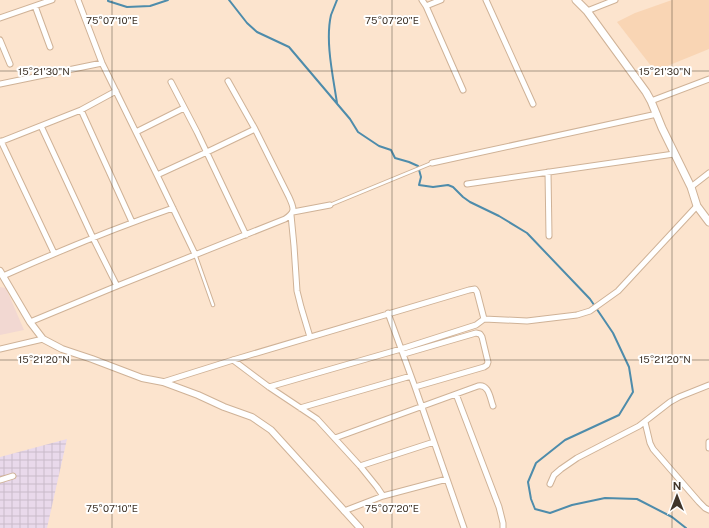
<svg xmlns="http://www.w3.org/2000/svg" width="709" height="528" font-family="'Public Sans',sans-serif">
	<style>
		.built { fill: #f9d5b4 }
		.industrial { fill: url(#industrial-grid) }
		.medical { fill: #f2d8d2 }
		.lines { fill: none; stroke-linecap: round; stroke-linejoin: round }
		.stream { stroke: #4e8cab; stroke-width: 2 }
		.service-casing { stroke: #cfb297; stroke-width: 4.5 }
		.minor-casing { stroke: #cfb297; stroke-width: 7 }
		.tertiary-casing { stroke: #cfb297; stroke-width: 8 }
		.secondary-casing { stroke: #cfb297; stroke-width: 9 }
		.service { stroke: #fff; stroke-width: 2.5 }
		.minor { stroke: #fff; stroke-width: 5 }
		.tertiary { stroke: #fff; stroke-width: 6 }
		.secondary { stroke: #fff; stroke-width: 7 }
		.ticks { fill: none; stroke: #40352a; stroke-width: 1; stroke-opacity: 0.45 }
		.ticks-label { font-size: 10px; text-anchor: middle; fill: #40352a; stroke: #fff; stroke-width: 4; stroke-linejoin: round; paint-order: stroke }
	</style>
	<defs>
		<pattern id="industrial-grid" width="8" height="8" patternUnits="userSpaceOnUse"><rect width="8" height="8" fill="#e9d9eb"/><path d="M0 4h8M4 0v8" fill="none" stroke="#c9bbca"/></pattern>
	</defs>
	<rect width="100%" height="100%" fill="#fce4ce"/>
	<!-- built -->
	<path class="built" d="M672,0h37v49l-54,22 -38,-49 18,-9z"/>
	<!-- industrial -->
	<path class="industrial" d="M67,439l-20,89h-47v-71z"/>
	<!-- medical -->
	<path class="medical" d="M0,287l6,1 18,42 -24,5z"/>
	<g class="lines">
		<!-- stream -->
		<path class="stream" d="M108,0v1l19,6 23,-1 18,-6
			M229,0l18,23 10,9 32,15 61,72 8,13 21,14 12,4 4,8 14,4 9,4 3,11 -2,8 14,2 15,-2 5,2 10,10 7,5 29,14 28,17 63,66 23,34 16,34 4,25 -14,23 -54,25 -29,23 -8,19 3,17 4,10 15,4 22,-8 33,-7 32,1 35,18 14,11
			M337,103c-4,-27 -12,-62 -6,-88 2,-5 4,-10 6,-15"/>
		<defs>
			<path id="service" d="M330,205l102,-42
				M195,254l18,51"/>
			<path id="minor" d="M78,0l24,63 55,112 38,79
				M422,0l4,6 37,84
				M486,0l47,104
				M35,6l15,41
				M426,6l15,-6
				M587,11l28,-11
				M0,18l52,-18
				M0,40l10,24
				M171,82l26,50 49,103
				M0,84l102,-21
				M651,101l58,-22
				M81,110l51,112
				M41,126l52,112 24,48
				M136,132l48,-24
				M1,141l53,112
				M0,142l81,-32 35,-19
				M432,163l225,-49
				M548,172l1,64
				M157,175l50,-23 48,-23
				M467,184l207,-30
				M691,187l18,-14
				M293,212l37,-7
				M291,215l3,31 3,45 4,16 9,30
				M3,276c56,-25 112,-48 170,-68
				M388,313l27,74 49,141
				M484,319l43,2 50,-6 13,-4 28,-20 79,-85
				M30,322l87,-36 168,-67c11,-7 9,-11 4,-22l-34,-68 -27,-48
				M0,349l43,-10
				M404,354l72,-21 4,1 2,3 6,25 -1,3 -3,2 -69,20
				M233,360l36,27 48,32 43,47 17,21 6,9
				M163,382l70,-22 236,-70 6,-1 2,3 7,27 -8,6 -75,24 -132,38
				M456,394l43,113 4,16v5
				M300,408l111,-32
				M645,422l5,21 3,6 46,53 6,6 4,2
				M335,438l143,-52c11,-2 12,12 15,20
				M709,442v6
				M360,466l74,-24
				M0,480l13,-4
				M550,484l4,-9 7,-6 16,-11 62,-32 31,-24 9,-5 30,-12
				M344,511l39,-15 64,-17"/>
			<path id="tertiary" d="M0,271l30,51 13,17 19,10 30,10 50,19 21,4 35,13 26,12 28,10 19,13 89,98"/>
			<path id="secondary" d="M576,0l11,11 59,81 5,9 11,27 29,59 6,19 12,16"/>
		</defs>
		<!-- service casing -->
		<use href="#service" class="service-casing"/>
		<!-- minor casing -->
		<use href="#minor" class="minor-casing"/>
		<!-- tertiary casing -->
		<use href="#tertiary" class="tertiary-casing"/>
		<!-- secondary casing -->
		<use href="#secondary" class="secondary-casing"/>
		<!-- service -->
		<use href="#service" class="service"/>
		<!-- minor -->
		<use href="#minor" class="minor"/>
		<!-- tertiary -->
		<use href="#tertiary" class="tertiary"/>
		<!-- secondary -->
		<use href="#secondary" class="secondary"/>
	</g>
	<!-- ticks -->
	<path class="ticks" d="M112,0v528M392,0v528M672,0v528M0,71h709M0,360h709"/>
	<g class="ticks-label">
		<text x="112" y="24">75°07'10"E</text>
		<text x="392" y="24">75°07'20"E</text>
		<text x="44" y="75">15°21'30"N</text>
		<text x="665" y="75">15°21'30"N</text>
		<text x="44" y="363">15°21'20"N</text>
		<text x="665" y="363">15°21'20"N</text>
		<text x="112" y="512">75°07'10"E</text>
		<text x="392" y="512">75°07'20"E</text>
	</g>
	<!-- north arrow -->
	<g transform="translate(677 496)" stroke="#ffffff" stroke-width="3" paint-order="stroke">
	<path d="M0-3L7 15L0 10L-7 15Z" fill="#40352a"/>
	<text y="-6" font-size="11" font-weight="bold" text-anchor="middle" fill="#40352a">N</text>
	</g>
</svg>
